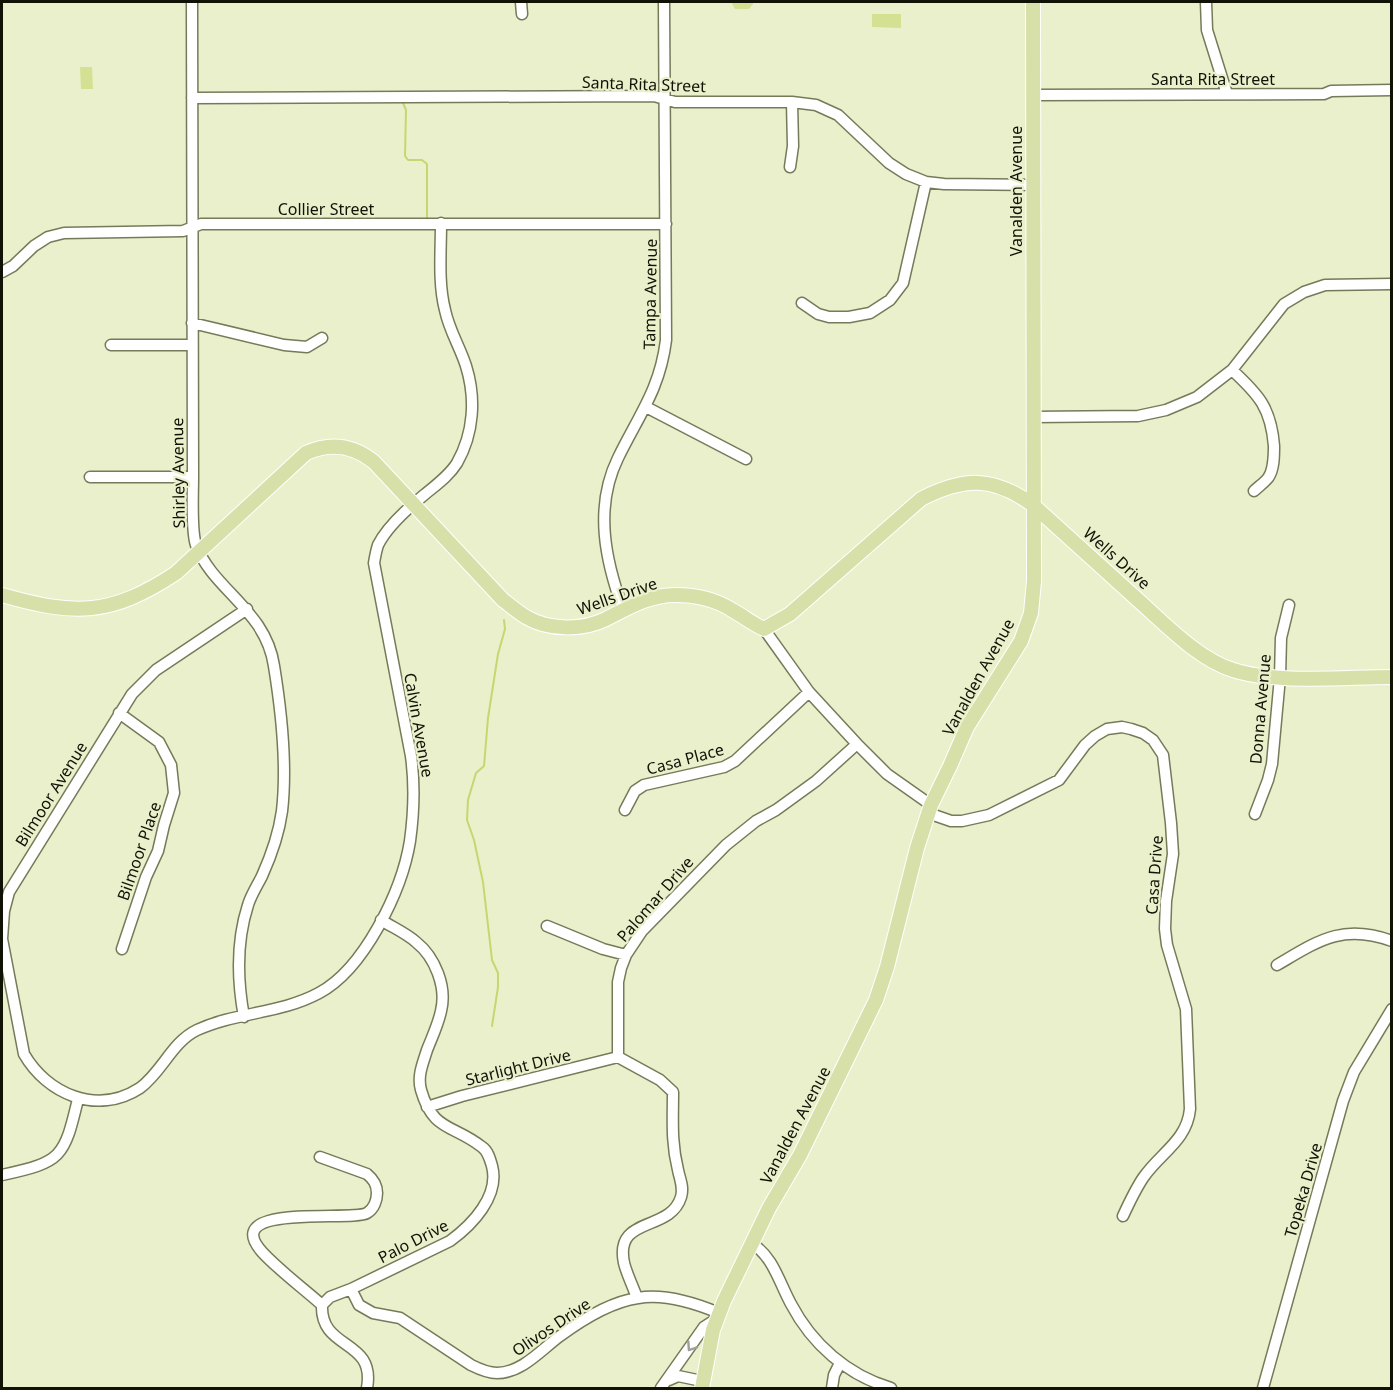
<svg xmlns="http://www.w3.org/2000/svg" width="1393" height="1390" font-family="'Noto Sans',sans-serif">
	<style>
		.green { fill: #d4e193 }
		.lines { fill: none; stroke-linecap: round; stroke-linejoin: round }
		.stream { stroke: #c7d66f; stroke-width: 2 }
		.minor-casing { stroke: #757a59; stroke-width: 13 }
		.major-casing { stroke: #fff; stroke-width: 16 }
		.minor { stroke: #fff; stroke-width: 10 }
		.major { stroke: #d8e0aa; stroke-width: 14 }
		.oneway { stroke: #9fa09b }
		.labels { text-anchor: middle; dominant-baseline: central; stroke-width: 4.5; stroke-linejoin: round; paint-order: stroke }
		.street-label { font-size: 16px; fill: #101206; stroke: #eaf0cb }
	</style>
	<rect width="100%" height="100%" fill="#eaf0cb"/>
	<!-- green -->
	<path class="green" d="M731,2h22v2l-4,5h-14z
		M872,14h29v14l-29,-1z
		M80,67h12l1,22h-12z"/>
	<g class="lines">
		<!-- stream -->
		<path class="stream" d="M403,103l3,7 -1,46 3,4h14l5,4v56
			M492,1026l6,-39v-14l-6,-13 -9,-78 -9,-42 -7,-20 1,-20 8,-27 8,-7 4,-48 10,-64 7,-25 -1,-9"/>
		<defs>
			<path id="minor" d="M192,2l1,475c0,17 -2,54 3,68 17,45 70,65 78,121 7,43 13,101 8,145 -3,22 -11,45 -20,65 -5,10 -11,19 -14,29 -12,37 -11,74 -4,112
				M521,2l1,12
				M1206,2l1,28 20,64
				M1033,95l291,-1 7,-3 61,-1
				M192,98l462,-2 21,6h117l24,3 22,10 51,48 17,11 20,8 18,2 88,1
				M790,167l3,-21 -1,-44
				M2,272l11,-6 21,-20 14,-9 16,-4 119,-2 18,-7h465
				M802,303l16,11 11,3h20l21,-4 20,-13 13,-17 23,-101
				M192,323l92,22 23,2 15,-9
				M111,345h81
				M1232,370c27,25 39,38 42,76 0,10 0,24 -6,32 -4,5 -10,9 -14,13
				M646,407l100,52
				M1033,417l105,-1 28,-6 31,-13 35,-27 52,-66 20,-12 21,-7 67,-1
				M90,477h103
				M247,609l-91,61 -24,24 -123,198 -5,19 -2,28 22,115c23,40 73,62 116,34 22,-16 32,-46 57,-58 39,-18 83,-16 122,-37 45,-24 83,-102 91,-152 4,-29 5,-56 1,-85l-37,-193c1,-6 2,-12 4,-18 9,-18 30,-37 46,-50 12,-10 25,-19 33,-32 17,-30 19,-65 9,-97 -6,-19 -17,-36 -21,-56 -7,-27 -4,-58 -4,-87
				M623,609c-18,-49 -29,-102 -5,-151 21,-43 42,-69 48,-118l-2,-338
				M764,629l45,63 48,52 30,30 44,31
				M119,713l40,29 12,23 3,28 -10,32 -6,26 -12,26 -24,72
				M625,810l10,-19 9,-6 80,-18 11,-6 74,-69
				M928,813l23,8h11l27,-6 70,-35 26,-35 10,-9 12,-7 15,-2 9,2 12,4 10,7 10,15 8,68 2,31 -7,47 -1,28 2,16 19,64 4,100c-3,32 -30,44 -47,69 -8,12 -14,25 -20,38
				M1255,814l13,-34 4,-16 8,-87 1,-39 8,-33
				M547,926l56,23 23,6
				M1277,965c41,-24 65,-42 115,-24
				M618,1057v-75l3,-14 5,-13 16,-24 84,-86 30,-24 20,-11 40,-29 41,-37
				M618,1057l42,23 13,12c0,28 -2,50 5,78 2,10 6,17 3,27 -11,36 -67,18 -57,66 3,12 9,23 13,35
				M427,1107l35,-11 156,-39
				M320,1157l47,17c6,5 10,10 10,19 0,7 -3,16 -10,20 -15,9 -151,-11 -104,40 18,19 40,35 59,52
				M2,1175c60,-13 62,-17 76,-76
				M751,1243c22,13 28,39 40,61 21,40 56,71 100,84
				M351,1289l8,16 14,8 27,5 71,47c8,4 17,8 26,8 25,0 45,-24 63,-37 23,-17 50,-34 78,-38 27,-5 57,5 81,15
				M669,1380l9,-4 24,5
				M367,1388c9,-50 -47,-37 -45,-83l8,-8 21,-8 99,-48c22,-16 50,-45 42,-75 -2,-7 -4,-15 -10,-19 -29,-23 -49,-15 -61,-57 -4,-14 2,-27 6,-40 5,-13 11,-25 14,-39 6,-24 -6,-54 -25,-69 -10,-9 -24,-15 -35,-22
				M661,1388l43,-61 14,-9
				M832,1388l2,-13 6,-12
				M1263,1388l80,-287 11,-29 38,-63"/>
			<path id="major" d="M2,595c73,21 109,21 174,-22l130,-120c25,-11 47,-8 68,9l129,138c8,6 15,12 23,17 22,13 56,14 80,2 22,-11 43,-24 69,-24 20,0 40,4 57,15 11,6 21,14 32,19l26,-15 131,-115c43,-22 72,-23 112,6 35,32 70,63 105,95 27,24 60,59 95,70 43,14 112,7 159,7
				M702,1388l11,-58 11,-29 45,-93 31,-53 76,-155 11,-33 30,-119 14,-43 19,-39 17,-39 54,-86 10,-28 3,-32 -1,-579"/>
		</defs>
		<!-- minor casing -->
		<use href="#minor" class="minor-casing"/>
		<!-- major casing -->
		<use href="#major" class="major-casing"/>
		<!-- minor -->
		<use href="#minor" class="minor"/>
		<!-- major -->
		<use href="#major" class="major"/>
	</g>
	<!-- one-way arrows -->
	<defs><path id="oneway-chevron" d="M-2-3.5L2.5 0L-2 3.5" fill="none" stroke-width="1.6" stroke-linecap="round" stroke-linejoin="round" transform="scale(1.5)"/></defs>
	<use class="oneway" href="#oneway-chevron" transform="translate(691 1347) rotate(124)"/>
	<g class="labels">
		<!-- street labels -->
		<g class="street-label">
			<text x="1213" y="79">Santa Rita Street</text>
			<text transform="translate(644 84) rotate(2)">Santa Rita Street</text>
			<text transform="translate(1016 191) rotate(-90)">Vanalden Avenue</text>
			<text x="326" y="209">Collier Street</text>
			<text transform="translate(650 294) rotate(-89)">Tampa Avenue</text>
			<text transform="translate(178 473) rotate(-91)">Shirley Avenue</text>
			<text transform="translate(1117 558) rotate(42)">Wells Drive</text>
			<text transform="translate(617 596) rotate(-19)">Wells Drive</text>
			<text transform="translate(978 677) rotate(-61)">Vanalden Avenue</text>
			<text transform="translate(1260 709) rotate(-85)">Donna Avenue</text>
			<text transform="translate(419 725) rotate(80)">Calvin Avenue</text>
			<text transform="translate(685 759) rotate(-15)">Casa Place</text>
			<text transform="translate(51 794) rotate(-58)">Bilmoor Avenue</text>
			<text transform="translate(139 851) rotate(-71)">Bilmoor Place</text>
			<text transform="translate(1154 875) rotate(-86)">Casa Drive</text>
			<text transform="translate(655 899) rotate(-49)">Palomar Drive</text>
			<text transform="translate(518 1067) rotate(-14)">Starlight Drive</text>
			<text transform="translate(795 1125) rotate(-62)">Vanalden Avenue</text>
			<text transform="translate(1303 1190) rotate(-74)">Topeka Drive</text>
			<text transform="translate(413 1241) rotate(-27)">Palo Drive</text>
			<text transform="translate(551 1327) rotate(-34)">Olivos Drive</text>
		</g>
	</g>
	<!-- border -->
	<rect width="1393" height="1390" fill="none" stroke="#101206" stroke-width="6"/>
</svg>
